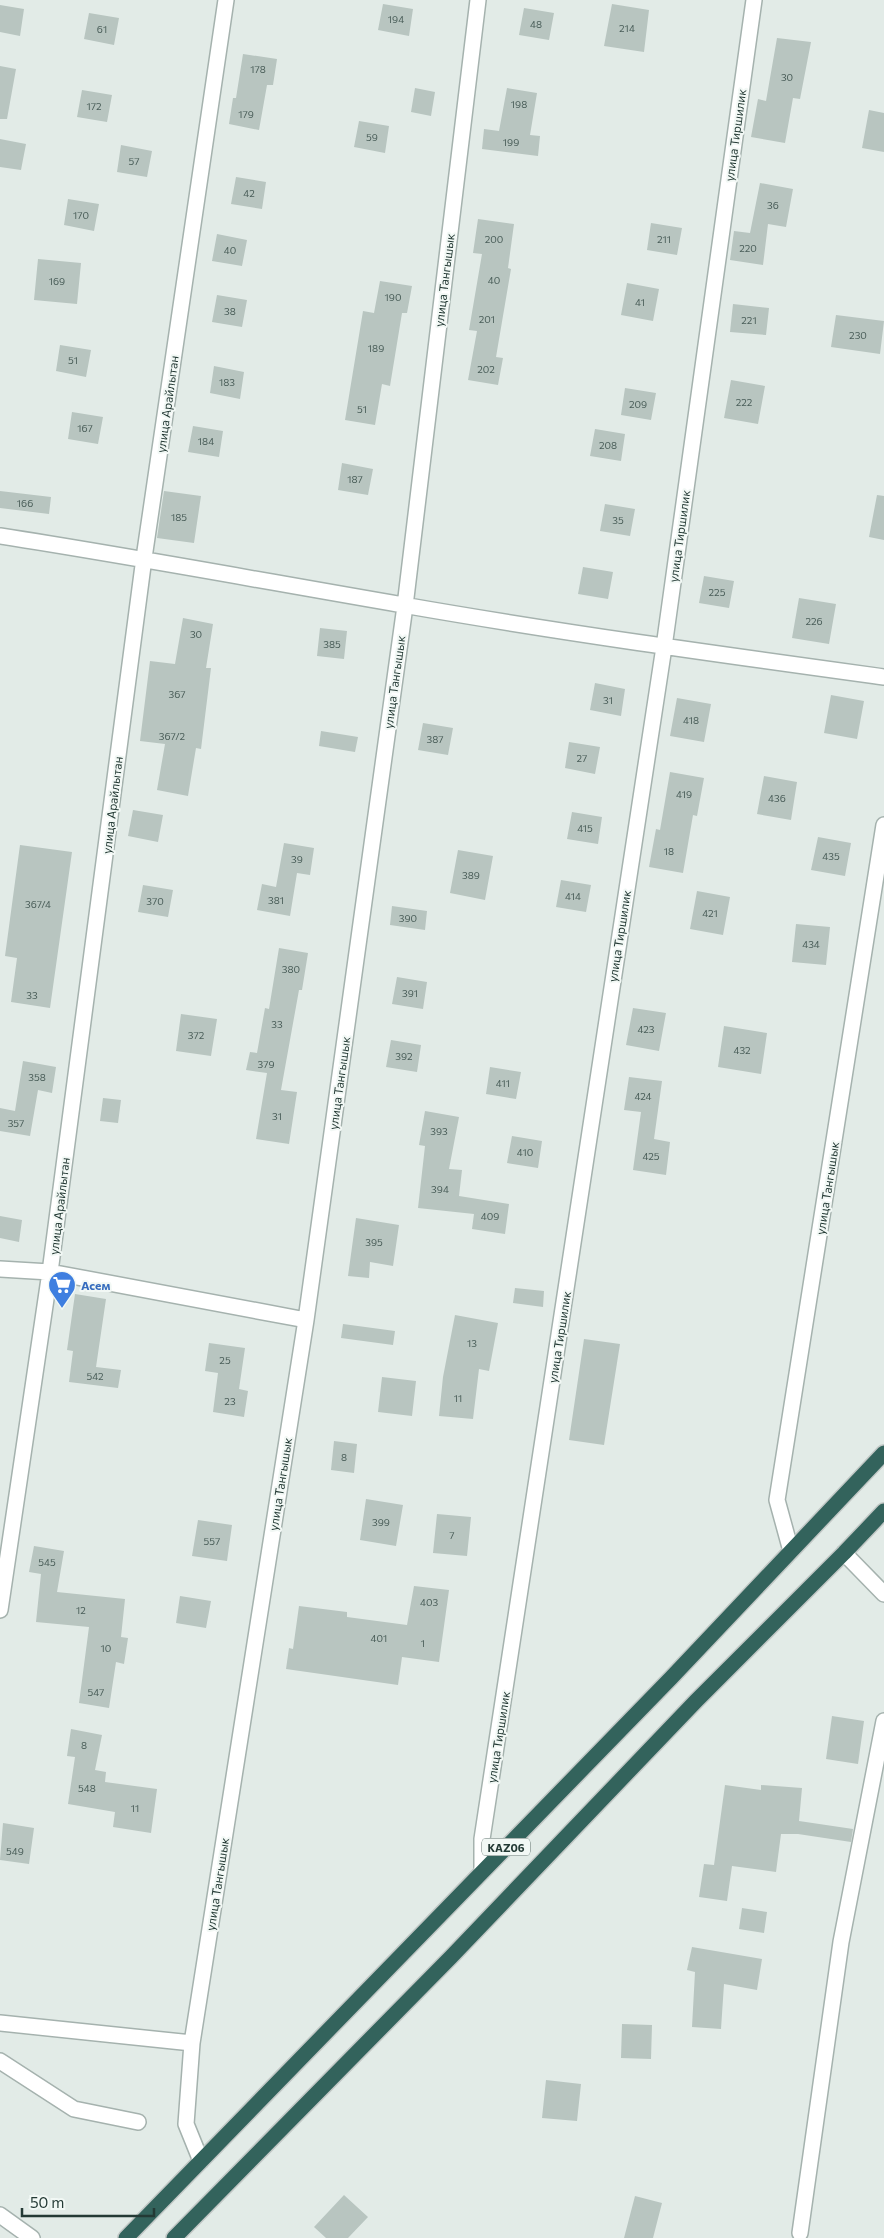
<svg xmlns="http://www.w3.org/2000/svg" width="884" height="2238" font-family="Commissioner,sans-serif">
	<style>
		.building { fill: #b8c5c0 }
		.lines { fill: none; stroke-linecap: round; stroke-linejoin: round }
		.minor-casing { stroke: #a5b2ae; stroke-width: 18 }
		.highway-casing { stroke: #c2c8c6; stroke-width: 18 }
		.minor { stroke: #fff; stroke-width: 15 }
		.highway { stroke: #33635c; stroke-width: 15 }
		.labels { text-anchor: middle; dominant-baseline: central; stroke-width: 4; stroke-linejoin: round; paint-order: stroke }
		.number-label { font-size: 10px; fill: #495d58 }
		.shield { fill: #f2f8f5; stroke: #62736f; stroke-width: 1 }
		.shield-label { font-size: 11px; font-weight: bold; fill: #243a35 }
		.street-label { font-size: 12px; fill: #243a35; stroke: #f2f8f5 }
		.shop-label { font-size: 12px; font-weight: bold; fill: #366cbe; stroke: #f2f8f5; text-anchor: start }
	</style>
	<rect width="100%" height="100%" fill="#e2ebe7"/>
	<!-- building -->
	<path class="building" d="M383,4l30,5 -4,27 -31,-6z
		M612,4l37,6 -5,42 -40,-6z
		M0,5l24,4 -4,27 -20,-4z
		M524,8l30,5 -5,27 -30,-5z
		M89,13l30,5 -5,27 -30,-6z
		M777,38l34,4 -11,57 -7,-1 -8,45 -34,-6 7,-38 8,2z
		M243,54l34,5 -4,26h-6l-8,45 -30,-6 4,-26h3z
		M0,66l16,3 -9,50h-7z
		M415,88l20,4 -4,24 -20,-4z
		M507,88l30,5 -7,42 10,1 -2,20 -56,-7 2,-20 15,2z
		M82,90l30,5 -5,27 -30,-5z
		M869,110l15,3v39l-22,-4z
		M359,121l30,5 -4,27 -31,-6z
		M0,139l26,5 -5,26 -21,-3z
		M121,145l31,6 -5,26 -30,-5z
		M236,177l30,5 -4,27 -31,-5z
		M760,183l33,6 -7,38 -18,-3 -5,41 -33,-5 4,-29 16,2z
		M68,199l31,5 -5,27 -30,-6z
		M478,219l36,5 -6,44 3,1 -15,88 7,1 -5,27 -30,-5 9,-49 -8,-1 13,-76 -9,-1z
		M651,223l31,5 -5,27 -30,-5z
		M217,234l30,6 -5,26 -30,-5z
		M38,259l43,4 -4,41 -43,-4z
		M380,281l32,5 -5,27h-5l-12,73 -8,-2 -7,41 -30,-5 18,-109 11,2z
		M627,283l32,6 -6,32 -32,-6z
		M217,295l30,5 -5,27 -30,-5z
		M733,304l36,4 -3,27 -36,-3z
		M836,315l48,6 -4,33 -49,-7z
		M60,345l31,5 -5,27 -30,-6z
		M214,366l30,6 -4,27 -30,-6z
		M731,380l34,6 -7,38 -34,-6z
		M625,388l31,5 -5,27 -30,-5z
		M72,412l31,5 -5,27 -30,-5z
		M193,426l30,5 -4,26 -31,-5z
		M595,429l30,5 -4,27 -31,-5z
		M342,463l31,6 -5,26 -30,-5z
		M0,491l51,6 -2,17 -49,-6z
		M164,491l37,5 -7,47 -37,-5z
		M877,495l7,1v44l-15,-3z
		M605,504l30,5 -5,27 -30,-5z
		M583,567l30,5 -5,27 -30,-5z
		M704,576l30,5 -5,27 -30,-5z
		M799,598l37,6 -7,40 -37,-6z
		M183,618l30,6 -7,44h5l-10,81 -5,-1 -8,48 -31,-6 8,-46 -25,-3 10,-80 25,3z
		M320,628l27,3 -3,28 -27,-3z
		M595,683l30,6 -4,27 -31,-6z
		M831,695l33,6 -7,38 -33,-6z
		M677,698l34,6 -7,38 -34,-6z
		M423,723l30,5 -5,27 -30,-5z
		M321,731l37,6 -3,15 -36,-6z
		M569,742l31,5 -5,27 -30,-6z
		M670,772l34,6 -7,38 -4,-1 -10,58 -34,-6 7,-38 4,1z
		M764,776l33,6 -6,38 -34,-6z
		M133,810l30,5 -5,27 -30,-6z
		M572,812l30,5 -4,27 -31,-5z
		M818,837l33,6 -6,33 -34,-6z
		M284,843l30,5 -4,27 -13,-2 -7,43 -33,-6 5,-26 14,3z
		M20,845l52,7 -22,156 -39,-6 6,-44 -12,-2z
		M458,850l35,6 -8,44 -35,-7z
		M561,880l30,5 -5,27 -30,-5z
		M143,885l30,5 -5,27 -30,-5z
		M697,891l33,6 -7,38 -33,-6z
		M392,906l35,5 -2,19 -35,-5z
		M796,924l34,3 -4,38 -34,-3z
		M279,948l29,5 -6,37h-3l-18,100 16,2 -8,52 -33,-5 11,-66 -21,-3 4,-18 7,1 8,-45 4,1z
		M397,977l30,5 -4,27 -31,-5z
		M633,1008l33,5 -7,38 -33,-6z
		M181,1014l36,5 -6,37 -35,-5z
		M724,1026l43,7 -6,41 -43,-7z
		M391,1040l30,5 -4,27 -31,-5z
		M23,1061l33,6 -4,26 -14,-3 -8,46 -30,-5v-23l15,3z
		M490,1067l31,5 -5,27 -30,-5z
		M629,1077l33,4 -8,58 16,3 -4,33 -33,-5 8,-58 -17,-2z
		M103,1098l18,2 -3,23 -18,-2z
		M425,1111l34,6 -10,52 13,1 -3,26 50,8 -4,30 -33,-5 2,-15 -56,-6 7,-62 -6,-1z
		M512,1136l30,5 -4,27 -31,-5z
		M0,1216l22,4 -3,22 -19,-4z
		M356,1218l43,7 -6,41 -23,-4 -1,16 -21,-2z
		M515,1288l29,3 -1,16 -30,-4z
		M75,1294l31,5 -10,68 25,3 -3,18 -49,-6 4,-31 -6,-1z
		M455,1315l43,8 -9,48 -10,-2 -6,50 -34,-3 4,-39z
		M343,1324l52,7 -2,14 -52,-7z
		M584,1339l36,5 -16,101 -35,-5z
		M209,1343l36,5 -6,41 9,2 -4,26 -31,-5 5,-39 -13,-2z
		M382,1377l34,4 -4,35 -34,-4z
		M334,1441l23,3 -3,29 -23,-3z
		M366,1499l37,6 -7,41 -36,-6z
		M437,1514l34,3 -4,39 -34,-3z
		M198,1520l34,5 -5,36 -35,-5z
		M34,1546l30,5 -7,41 68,7 -4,38 7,1 -4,26 -8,-2 -7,46 -30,-5 10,-76 -53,-5 5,-48 -12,-2z
		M414,1586l35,4 -10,72 -37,-5 -4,28 -112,-16 3,-21 4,1 6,-43 48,6v5l60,8z
		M180,1596l31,5 -5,27 -30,-5z
		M832,1716l32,5 -6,43 -32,-5z
		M71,1729l31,6 -7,35 11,2 -1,10 52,7 -6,44 -38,-6 2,-15 -47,-8 7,-47 -8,-1z
		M725,1785l36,5v-5l41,3 -3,33 54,8 -2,13 -53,-8h-17l-5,38 -44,-6 -5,35 -28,-4 5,-33 10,1z
		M3,1823l31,5 -5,36 -29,-4z
		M742,1908l25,4 -3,21 -25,-4z
		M692,1947l70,12 -5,31 -33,-6 -3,45 -29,-2 3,-55 -8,-2z
		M622,2024l30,1 -1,34 -30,-1z
		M546,2080l35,4 -4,37 -35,-3z
		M344,2195l24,22 -20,21h-22l-12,-11z
		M635,2196l27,7 -9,35h-29z"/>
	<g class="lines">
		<defs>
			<path id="minor" d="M0,536c135,21 269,46 403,69 160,28 321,50 481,72
				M0,1269l50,3 256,48
				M791,1551l-14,-51 107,-675
				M844,1553l40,41
				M0,1610l50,-338 94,-714 82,-558
				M482,1872v-33l182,-1192 90,-647
				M0,2023l192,20
				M0,2061l74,48 64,13
				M201,2161l-15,-37 6,-81 114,-723 99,-714 73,-606
				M0,2215l32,23
				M800,2233l41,-291 43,-221"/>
			<path id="highway" d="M126,2238l545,-560 213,-225
				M174,2238l277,-281 245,-256 148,-148 40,-42"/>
		</defs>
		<!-- minor casing -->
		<use href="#minor" class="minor-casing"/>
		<!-- highway casing -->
		<use href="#highway" class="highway-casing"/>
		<!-- minor -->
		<use href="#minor" class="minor"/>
		<!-- highway -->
		<use href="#highway" class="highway"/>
	</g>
	<!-- icons -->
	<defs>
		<symbol id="supermarket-pin" viewBox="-11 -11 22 30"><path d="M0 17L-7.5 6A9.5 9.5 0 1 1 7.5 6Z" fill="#3f7fe0" stroke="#f2f8f5"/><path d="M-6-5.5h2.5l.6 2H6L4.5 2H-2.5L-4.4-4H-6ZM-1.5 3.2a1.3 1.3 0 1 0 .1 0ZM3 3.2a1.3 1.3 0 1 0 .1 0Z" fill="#fff"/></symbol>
	</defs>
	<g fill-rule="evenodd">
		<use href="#supermarket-pin" x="46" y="1269" width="32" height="43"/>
	</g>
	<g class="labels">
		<!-- number labels -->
		<g class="number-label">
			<text x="396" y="19">194</text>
			<text x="536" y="24">48</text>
			<text x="627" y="28">214</text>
			<text x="102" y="29">61</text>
			<text x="258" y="69">178</text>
			<text x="787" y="77">30</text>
			<text x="519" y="104">198</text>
			<text x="94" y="106">172</text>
			<text x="246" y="114">179</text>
			<text x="372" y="137">59</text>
			<text x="511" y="142">199</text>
			<text x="134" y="161">57</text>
			<text x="249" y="193">42</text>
			<text x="773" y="205">36</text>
			<text x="81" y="215">170</text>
			<text x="494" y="239">200</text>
			<text x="664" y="239">211</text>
			<text x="748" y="248">220</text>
			<text x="230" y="250">40</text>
			<text x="494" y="280">40</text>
			<text x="57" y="281">169</text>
			<text x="393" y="297">190</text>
			<text x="640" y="302">41</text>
			<text x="230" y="311">38</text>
			<text x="487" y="319">201</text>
			<text x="749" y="320">221</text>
			<text x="858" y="335">230</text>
			<text x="376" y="348">189</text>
			<text x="73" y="360">51</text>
			<text x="486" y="369">202</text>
			<text x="227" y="382">183</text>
			<text x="744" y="402">222</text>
			<text x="638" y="404">209</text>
			<text x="362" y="409">51</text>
			<text x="85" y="428">167</text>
			<text x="206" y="441">184</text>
			<text x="608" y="445">208</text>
			<text x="355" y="479">187</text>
			<text x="25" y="503">166</text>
			<text x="179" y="517">185</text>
			<text x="618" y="520">35</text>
			<text x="717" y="592">225</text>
			<text x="814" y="621">226</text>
			<text x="196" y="634">30</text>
			<text x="332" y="644">385</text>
			<text x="177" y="694">367</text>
			<text x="608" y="700">31</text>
			<text x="691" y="720">418</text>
			<text x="172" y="736">367/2</text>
			<text x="435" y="739">387</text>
			<text x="582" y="758">27</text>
			<text x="684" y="794">419</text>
			<text x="777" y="798">436</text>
			<text x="585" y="828">415</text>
			<text x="669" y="851">18</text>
			<text x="831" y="856">435</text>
			<text x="297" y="859">39</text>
			<text x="471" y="875">389</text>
			<text x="573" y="896">414</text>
			<text x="276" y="900">381</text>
			<text x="155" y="901">370</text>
			<text x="38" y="904">367/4</text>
			<text x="710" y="913">421</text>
			<text x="408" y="918">390</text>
			<text x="811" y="944">434</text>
			<text x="291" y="969">380</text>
			<text x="410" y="993">391</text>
			<text x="32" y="995">33</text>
			<text x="277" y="1024">33</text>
			<text x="646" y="1029">423</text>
			<text x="196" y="1035">372</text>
			<text x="742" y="1050">432</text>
			<text x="404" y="1056">392</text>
			<text x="266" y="1064">379</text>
			<text x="37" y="1077">358</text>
			<text x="503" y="1083">411</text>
			<text x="643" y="1096">424</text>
			<text x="277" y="1116">31</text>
			<text x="16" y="1123">357</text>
			<text x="439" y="1131">393</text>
			<text x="525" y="1152">410</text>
			<text x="651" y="1156">425</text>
			<text x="440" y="1189">394</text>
			<text x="490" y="1216">409</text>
			<text x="374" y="1242">395</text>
			<text x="472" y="1343">13</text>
			<text x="225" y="1360">25</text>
			<text x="95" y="1376">542</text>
			<text x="458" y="1398">11</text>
			<text x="230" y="1401">23</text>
			<text x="344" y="1457">8</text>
			<text x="381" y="1522">399</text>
			<text x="452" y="1535">7</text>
			<text x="212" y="1541">557</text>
			<text x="47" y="1562">545</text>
			<text x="429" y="1602">403</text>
			<text x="81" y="1610">12</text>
			<text x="379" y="1638">401</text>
			<text x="423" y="1643">1</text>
			<text x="106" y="1648">10</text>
			<text x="96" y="1692">547</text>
			<text x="84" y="1745">8</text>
			<text x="87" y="1788">548</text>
			<text x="135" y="1808">11</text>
			<text x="15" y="1851">549</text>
		</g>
		<!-- shield labels -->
		<rect class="shield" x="482" y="1838.5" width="48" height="17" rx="4"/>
		<g class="shield-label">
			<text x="506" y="1847">KАZ06</text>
		</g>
		<!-- street labels -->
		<g class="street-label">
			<text transform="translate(735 135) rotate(-82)">улица Тиршилик</text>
			<text transform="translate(444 280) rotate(-83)">улица Тангышык</text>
			<text transform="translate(167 404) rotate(-82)">улица Арайлытан</text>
			<text transform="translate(679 536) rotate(-82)">улица Тиршилик</text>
			<text transform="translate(394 682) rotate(-82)">улица Тангышык</text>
			<text transform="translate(112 805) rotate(-83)">улица Арайлытан</text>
			<text transform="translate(619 936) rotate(-81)">улица Тиршилик</text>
			<text transform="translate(339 1083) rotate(-82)">улица Тангышык</text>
			<text transform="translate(827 1188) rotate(-81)">улица Тангышык</text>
			<text transform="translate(59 1206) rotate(-83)">улица Арайлытан</text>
			<text transform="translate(559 1337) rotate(-81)">улица Тиршилик</text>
			<text transform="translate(280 1484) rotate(-81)">улица Тангышык</text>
			<text transform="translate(498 1737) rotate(-81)">улица Тиршилик</text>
			<text transform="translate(217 1884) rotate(-81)">улица Тангышык</text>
		</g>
		<!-- shop labels -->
		<g class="shop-label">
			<text x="81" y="1285">Асем</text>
		</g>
	</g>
	<!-- scale -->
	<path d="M22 2208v8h132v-8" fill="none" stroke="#243a35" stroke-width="2.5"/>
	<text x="30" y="2208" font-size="15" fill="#243a35" stroke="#f2f8f5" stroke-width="4" paint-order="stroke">50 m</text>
</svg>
